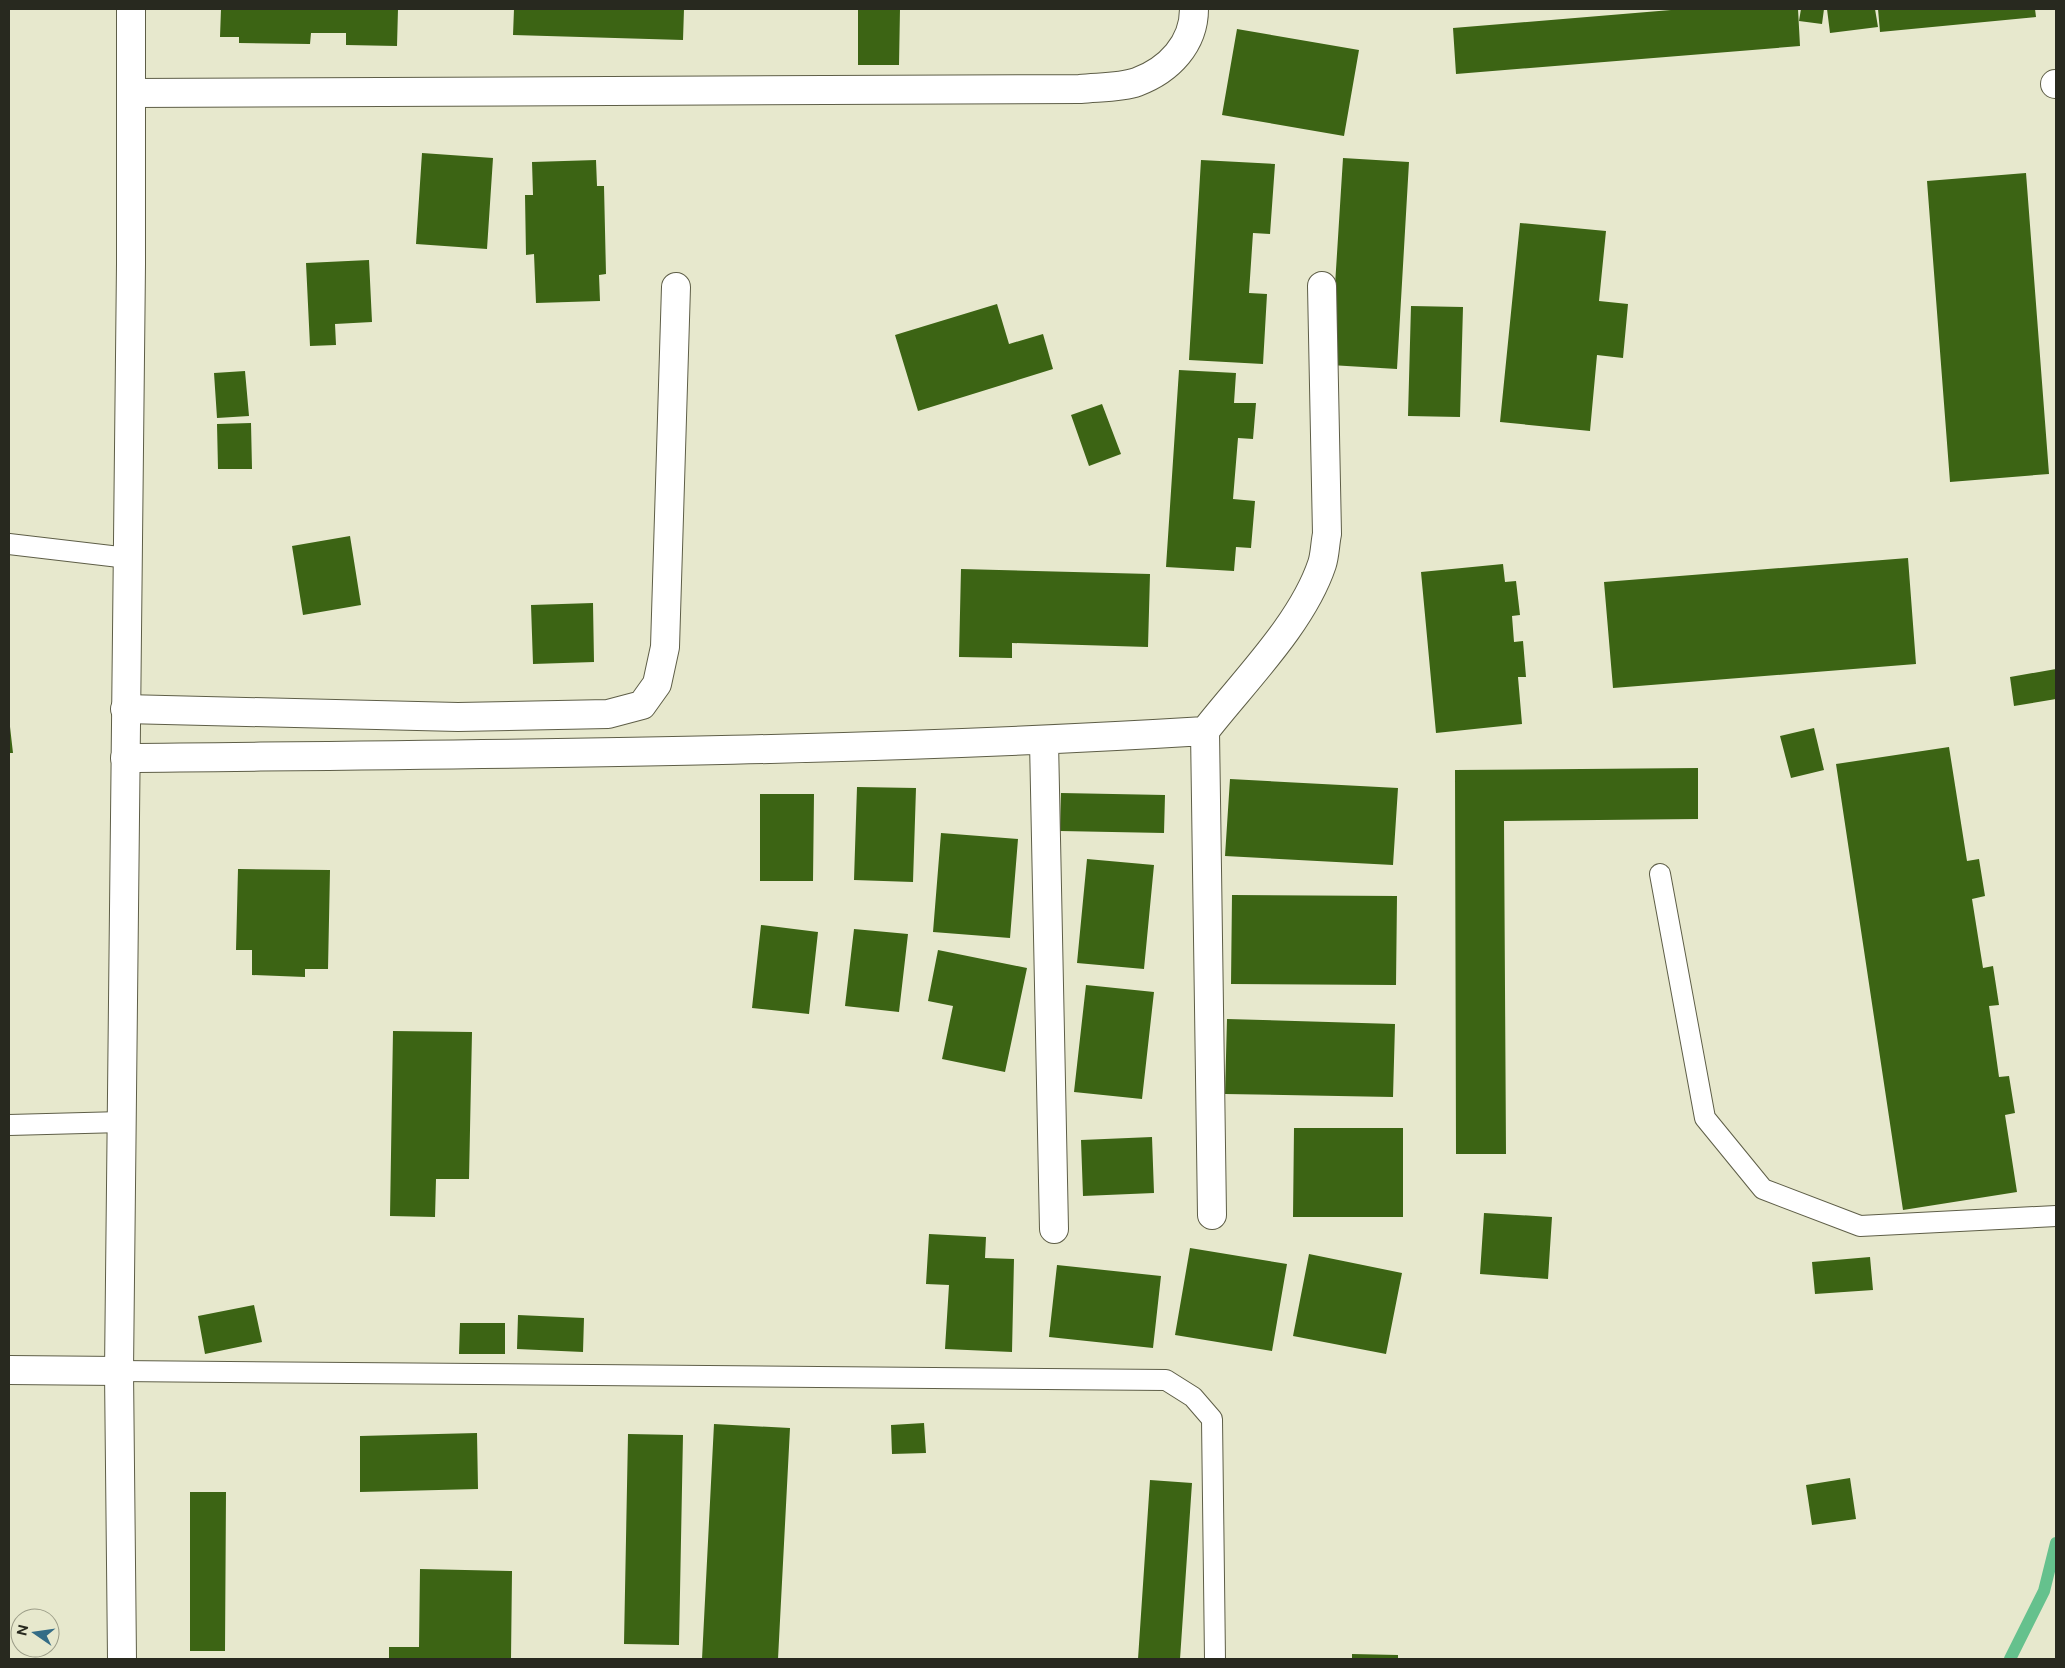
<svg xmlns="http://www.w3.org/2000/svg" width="2065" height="1668" font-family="Figtree,sans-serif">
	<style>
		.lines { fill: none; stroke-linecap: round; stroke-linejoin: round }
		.stream { stroke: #65c18d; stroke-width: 12 }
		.building { fill: #3c6414 }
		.service-casing { stroke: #5e5e47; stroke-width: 22 }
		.minor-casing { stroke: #5e5e47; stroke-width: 30 }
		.secondary-casing { stroke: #5e5e47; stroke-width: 30 }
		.service { stroke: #fff; stroke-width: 20 }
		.minor { stroke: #fff; stroke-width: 28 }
		.secondary { stroke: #fff; stroke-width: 28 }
	</style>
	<rect width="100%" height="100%" fill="#e7e8cd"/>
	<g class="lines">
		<!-- stream -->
		<path class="stream" d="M2010,1659l34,-68 12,-48"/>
	</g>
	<!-- building -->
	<path class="building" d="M221,9h177l-1,37 -51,-1v-12h-35l-1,11 -71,-1v-6h-19z
		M514,9h170l-1,31 -170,-5z
		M858,9h42l-1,56h-41z
		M1683,9h115l2,37 -344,28 -3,-46z
		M1801,9h23l-2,15 -23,-3z
		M1827,9h48l3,18 -48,6z
		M1878,9h157l1,8 -156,15z
		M1237,29l122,21 -15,86 -122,-21z
		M422,153l71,5 -6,91 -71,-5z
		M1343,158l66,4 -12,207 -67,-4z
		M596,160l1,26h7l2,88 -7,1 1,26 -64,2 -2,-49 -8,1 -1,-60h8l-1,-33z
		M1201,160l74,4 -5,70 -17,-1 -4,60 18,1 -4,70 -74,-4z
		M2026,173l23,301 -99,8 -23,-301z
		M1520,223l86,8 -7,70 29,3 -5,54 -26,-3 -7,76 -90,-9z
		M369,260l3,62 -37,2 1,21 -26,1 -4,-83z
		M997,304l12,40 34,-10 10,35 -135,42 -23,-76z
		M1411,306l52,1 -3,110 -52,-1z
		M1179,370l57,3 -2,30h22l-3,36 -15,-1 -5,61 22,2 -4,47 -15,-1 -2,24 -68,-4z
		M245,371l4,45 -32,2 -3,-45z
		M1102,404l19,50 -32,12 -18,-51z
		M251,423l1,46h-34l-1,-45z
		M350,536l11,69 -58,10 -11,-69z
		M1908,558l8,106 -303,24 -9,-106z
		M1503,564l2,18 11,-1 4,34 -8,1 2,26 9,-1 3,36h-8l4,47 -86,9 -15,-161z
		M961,569l189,5 -2,73 -136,-4v15l-53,-1z
		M593,603l1,59 -61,2 -2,-59z
		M2056,669v30l-42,7 -4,-29z
		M9,718l4,35h-4z
		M1814,728l10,42 -33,8 -11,-42z
		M1949,747l18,114 12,-2 6,37 -13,3 11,69 10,-2 6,39 -10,1 10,71 10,-1 6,37 -10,2 12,77 -114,18 -67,-446z
		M1698,768v51l-194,2 2,333h-50l-1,-384z
		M1230,779l168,9 -5,77 -168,-9z
		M857,787l59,1 -3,94 -59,-2z
		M1061,793l104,2 -1,38 -104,-2z
		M760,794h54l-1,87h-53z
		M941,833l77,6 -8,99 -77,-6z
		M1087,859l67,6 -10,104 -67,-6z
		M238,869l92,1 -2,99h-23v8l-53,-2v-25h-16z
		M1232,895l165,1 -1,89 -165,-1z
		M761,925l57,7 -9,82 -57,-6z
		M854,929l54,5 -9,78 -54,-6z
		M938,950l89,18 -22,104 -63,-13 11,-53 -25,-5z
		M1086,985l68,7 -12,107 -68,-7z
		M1227,1019l168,5 -2,73 -168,-3z
		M393,1031l79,1 -3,147h-33l-1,38 -45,-1z
		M1294,1128h109v89h-110z
		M1152,1137l2,56 -71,3 -2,-56z
		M1484,1213l68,4 -4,62 -68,-5z
		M929,1234l57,3 -1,21 29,1 -2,93 -67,-3 4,-64 -23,-1z
		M1190,1248l97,16 -15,87 -97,-16z
		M1309,1254l93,19 -16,81 -93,-18z
		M1870,1257l3,33 -58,4 -3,-32z
		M1057,1265l104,11 -8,72 -104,-11z
		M254,1305l8,37 -57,12 -7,-38z
		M518,1315l66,3 -1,34 -66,-3z
		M460,1323h45v31h-46z
		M924,1423l2,30 -34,1 -1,-29z
		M714,1424l76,4 -12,231h-76z
		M477,1433l1,56 -118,3v-56z
		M628,1434l55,1 -4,210 -55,-1z
		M1850,1478l6,41 -44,6 -6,-40z
		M1150,1480l42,3 -12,176h-42z
		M190,1492h36l-1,159h-35z
		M420,1569l92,2 -1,88h-122v-12h30z
		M1352,1654l46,1v4h-46z"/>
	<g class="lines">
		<defs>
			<path id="service" d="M9,544l119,14
				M1660,874l45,244 58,71 97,37 196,-10
				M9,1125l113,-3
				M119,1371l1047,9 27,17 19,22 3,240"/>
			<path id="minor" d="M2055,84h1
				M132,93l948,-4c17,-2 40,-1 57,-7 32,-12 57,-38 57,-73
				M125,709l333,8 150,-3 34,-9 15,-21 8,-37 11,-360
				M1205,731c38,-49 97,-107 117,-167 3,-9 3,-21 5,-30l-5,-248
				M1044,741l10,488
				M125,758c360,-4 721,-5 1080,-27l7,484
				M9,1370l110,1"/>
			<path id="secondary" d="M122,1659l-3,-288 12,-1107v-255"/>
		</defs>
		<!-- service casing -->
		<use href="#service" class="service-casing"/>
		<!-- minor casing -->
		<use href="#minor" class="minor-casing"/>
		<!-- secondary casing -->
		<use href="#secondary" class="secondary-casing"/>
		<!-- service -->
		<use href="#service" class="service"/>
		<!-- minor -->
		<use href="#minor" class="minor"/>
		<!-- secondary -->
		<use href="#secondary" class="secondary"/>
	</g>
	<!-- border -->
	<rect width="2065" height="1668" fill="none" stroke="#28291f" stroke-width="20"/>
	<!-- north arrow -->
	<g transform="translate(35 1633) rotate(283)"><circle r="24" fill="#e7e8cd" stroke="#9b9c87"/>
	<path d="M0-4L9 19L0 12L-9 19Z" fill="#346c86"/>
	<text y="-8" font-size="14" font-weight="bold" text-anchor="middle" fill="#28291f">N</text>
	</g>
</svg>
